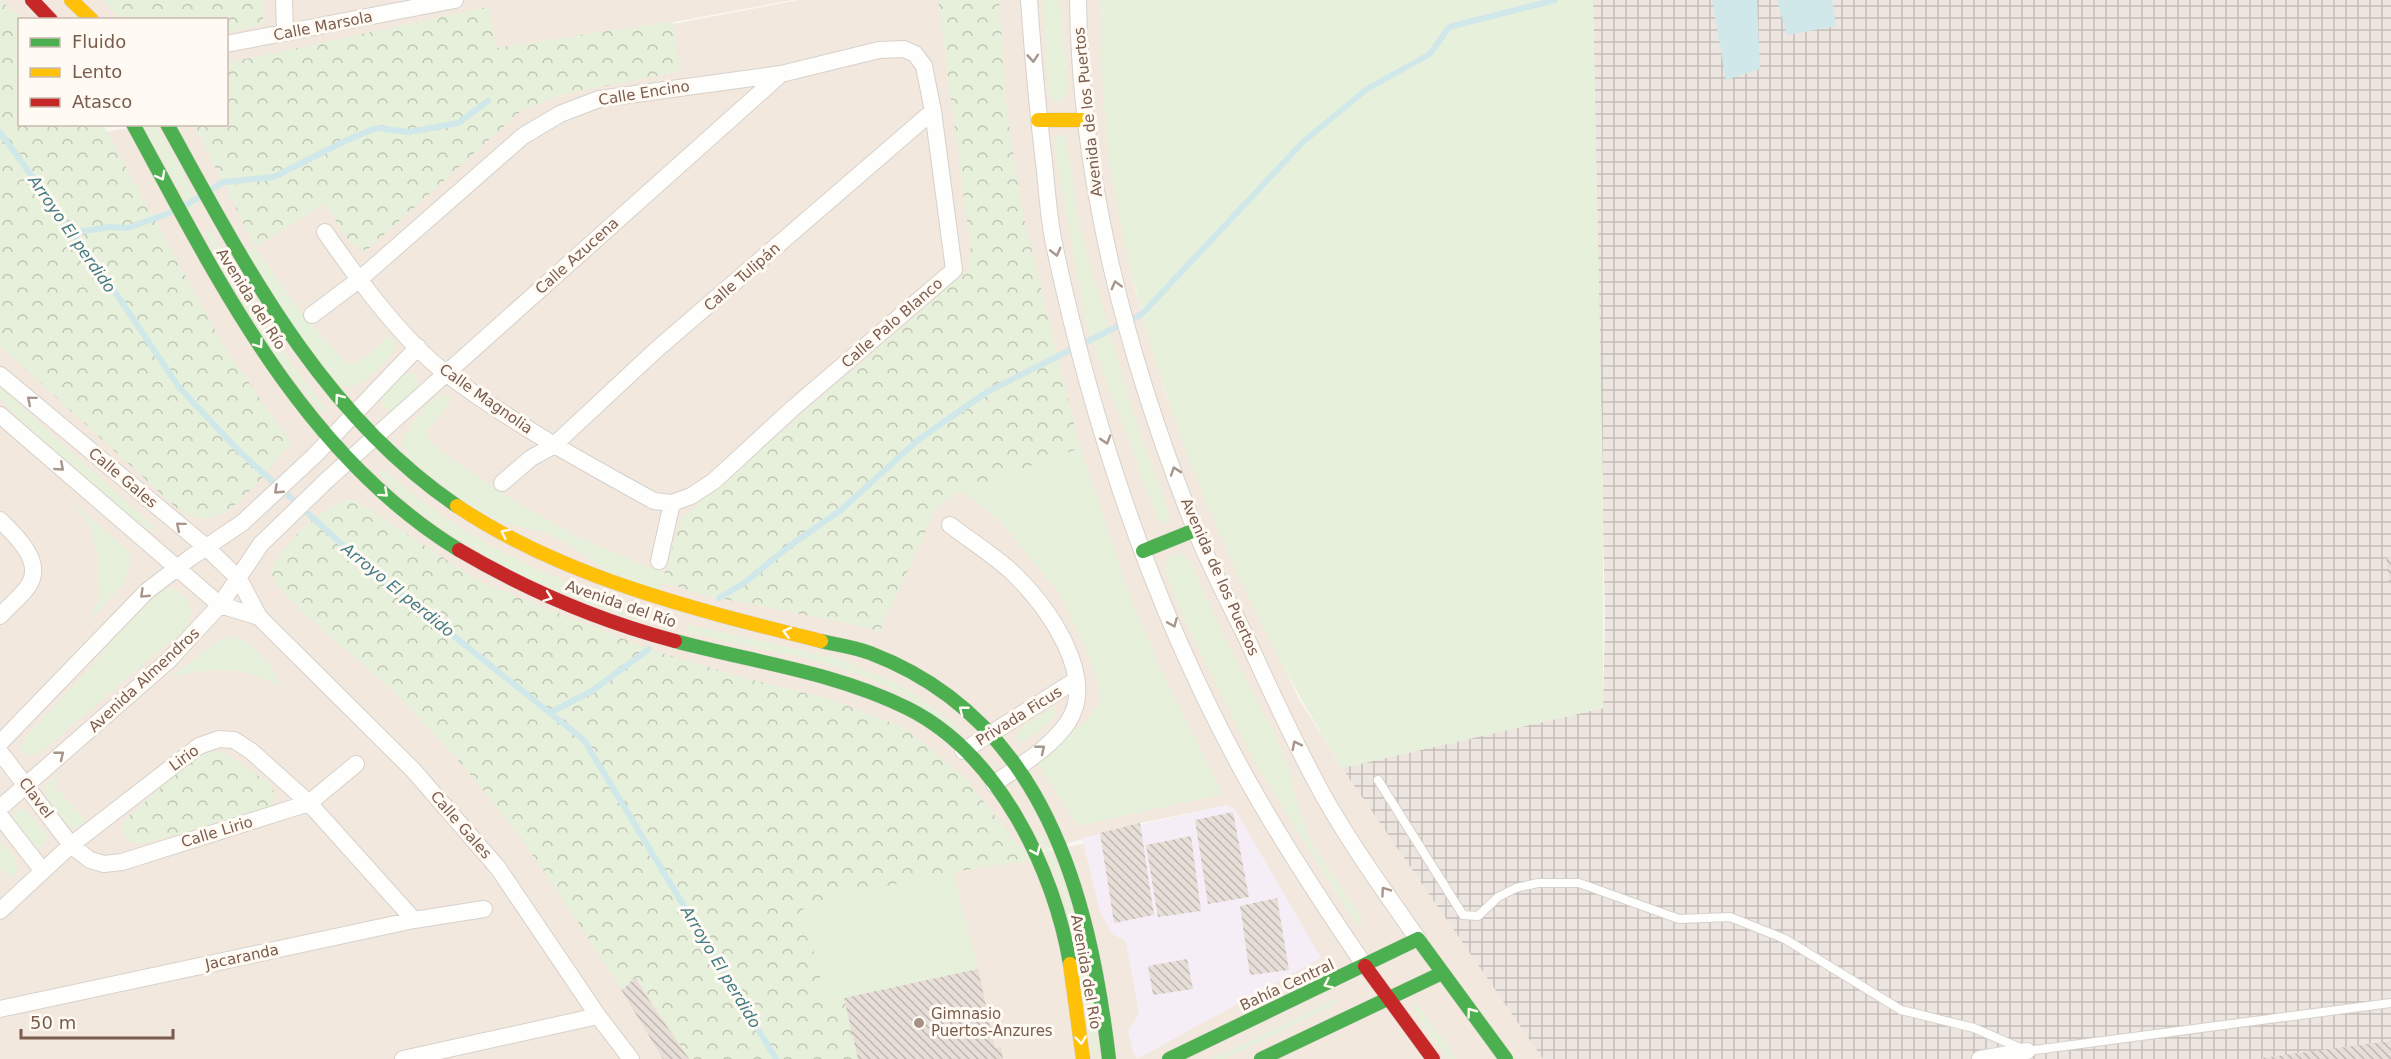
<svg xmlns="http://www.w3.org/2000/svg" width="2391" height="1059" font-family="'DejaVu Sans',sans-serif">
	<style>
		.residential { fill: #f2e8de; fill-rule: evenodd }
		.industrial { fill: url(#industrial-grid) }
		.education { fill: #f6eef6 }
		.grass { fill: #e7f0db }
		.park { fill: url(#park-crowns) }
		.water { fill: #d0e8ea }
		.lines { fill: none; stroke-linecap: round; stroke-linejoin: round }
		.stream { stroke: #d0e8ea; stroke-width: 6 }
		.building { fill: url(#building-back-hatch) }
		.lane-casing { stroke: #d7d1cb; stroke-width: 10 }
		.street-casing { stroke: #d7d1cb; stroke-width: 18 }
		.fast-casing { stroke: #d9d2cb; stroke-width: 15 }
		.slow-casing { stroke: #d9d2cb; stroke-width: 15 }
		.jam-casing { stroke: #d9d2cb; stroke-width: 15 }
		.lane { stroke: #fefefd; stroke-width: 8 }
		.street { stroke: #fefefd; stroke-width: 16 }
		.fast { stroke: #4caf50; stroke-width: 14 }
		.slow { stroke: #ffc107; stroke-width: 14 }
		.jam { stroke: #c62828; stroke-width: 14 }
		.oneway { stroke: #a8958b }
		.oneway2 { stroke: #fffaf3 }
		.poi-dot { fill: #a69286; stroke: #fffaf3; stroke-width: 2 }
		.labels { text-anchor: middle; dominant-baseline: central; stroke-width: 6; stroke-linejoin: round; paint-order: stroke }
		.street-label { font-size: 15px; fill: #7a5c4d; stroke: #fffaf3 }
		.poi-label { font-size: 15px; fill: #7a5c4d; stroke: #fffaf3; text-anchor: start }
		.water-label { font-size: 16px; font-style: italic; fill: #437c86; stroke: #fffaf3 }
	</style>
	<defs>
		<pattern id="industrial-grid" width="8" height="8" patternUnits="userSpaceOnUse" patternTransform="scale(1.5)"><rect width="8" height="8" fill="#ede5e0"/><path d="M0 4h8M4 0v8" fill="none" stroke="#c5bdb8"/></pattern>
		<pattern id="park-crowns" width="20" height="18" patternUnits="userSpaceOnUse" patternTransform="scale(1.5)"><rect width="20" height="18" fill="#e7f0db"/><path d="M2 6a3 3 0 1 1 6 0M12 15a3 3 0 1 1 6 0" fill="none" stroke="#c0c6b4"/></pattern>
		<pattern id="building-back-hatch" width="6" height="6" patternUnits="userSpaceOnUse" patternTransform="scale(1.5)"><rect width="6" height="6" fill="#e6ded7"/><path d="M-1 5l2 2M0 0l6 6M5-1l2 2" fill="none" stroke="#bfb7b1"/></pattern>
	</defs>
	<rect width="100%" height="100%" fill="#f9f5f0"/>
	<!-- residential -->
	<path class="residential" d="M0,0h792l-565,105 -1,-85h-206v104l98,1 -118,21z
		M799,0h301l8,149 27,141 30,102 55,140 79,167 43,69 201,291h-1543v-907l143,-27 83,-1 1,-15zM1228,805l8,6 -237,51 141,-39z"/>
	<!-- industrial -->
	<path class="industrial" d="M1593,0h798v1059h-848l-201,-291 261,-60 2,-87z"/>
	<!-- education -->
	<path class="education" d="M1228,805l8,6 85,147 -184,101 -5,-9 -4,-19 11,-17 -13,-73 -14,-7 -12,-23 -18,-73z"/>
	<!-- grass -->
	<path class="grass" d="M1043,0h17l8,90 -7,13 -7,-1 -6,-11z
		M1100,0h493l10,480v228l-261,60c-113,-182 -205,-406 -234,-619 -6,-49 -6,-100 -8,-149z
		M143,125h12c15,24 32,51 40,79l-4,6z
		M1063,134l3,5 15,94 53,182 35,98 1,7 -4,3 -7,-2 -5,-11 -68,-185 -32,-182 4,-8z
		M212,231l52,96 63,83 -5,2 -54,-66 -64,-114z
		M255,247l43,61 47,54c21,3 30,-14 44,-28l6,9 1,7c-13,14 -38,44 -57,35l-42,-51 -51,-83z
		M407,373h7l5,13 -27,26 -9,-5 -2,-13z
		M0,387l153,139v3l-6,1 -79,-65 -68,-65z
		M443,394l9,5 -24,31 -1,6 6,9c71,53 146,99 231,127l-4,20 -48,-16 -36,-27 -26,-15 -47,-11 -31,-15 -66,-53 -4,-13c7,-16 24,-42 41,-48z
		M1080,448l51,151 31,72 61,123 -146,32 -38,-61 6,-12 39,-30 15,-19 1,-9 -6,-27 -33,-73 -63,-76 -37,-28z
		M383,470c16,12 31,25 47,37 65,48 143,77 217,108l2,4 -4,3c-96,-29 -199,-75 -268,-150z
		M71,501l57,50 3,15 -7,17 -37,41 12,-26 -1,-43 -8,-29z
		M1177,554l6,1 7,7 38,83 54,103 27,91 53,79v6l-5,2 -103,-165 -70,-142 -19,-49 3,-13z
		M163,587c22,2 37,23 22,42l-148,126h-13l-3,-8 7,-13 64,-68 41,-53z
		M686,624l151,34 65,28 52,37 6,8 -1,2c-23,-13 -43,-32 -65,-43 -61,-32 -137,-40 -203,-57l-4,-1z
		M234,635c22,9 38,31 48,52 -41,-22 -68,-20 -112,-10l48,-36z
		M1056,706v10l-30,24 -7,3 -3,-8 6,-8z
		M57,772l-1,16 31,33 -12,8c-15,-12 -29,-23 -30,-43z
		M24,809l21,22 2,7 -2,6 -10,7 -20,-23 -1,-17z
		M1038,834h4l20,42 16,53 21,130h-4l-3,-10 -23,-137 -11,-33z
		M0,843l12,9 6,18 -7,9 -11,-11z
		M953,872l25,97 -152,33 -24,-98z
		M1338,997l-2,7 -112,55h-13z
		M1414,1003l4,1 39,55h-9l-31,-44z"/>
	<!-- park -->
	<path class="park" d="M0,0l23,19 -3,1v104l83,1 125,228 63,89c-13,18 -50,62 -69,72 -13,8 -28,3 -41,-2l-181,-166z
		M103,0h160v24l-36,9 -1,-13 -105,-1z
		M938,0h61l8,113 16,101 57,234 -119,43 -24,16 -58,126 -9,-5 -166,-33 -42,-13 19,-63 288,-250 2,-17z
		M488,7l9,41 176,-27 8,50 -117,23 -42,16 -156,141 -18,-10 -23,-37 -70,43 -61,-122 32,-1 1,-61z
		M346,499l11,2 123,81 169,67 96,29 84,21 74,28 62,51 65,82 -77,12 -151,32 24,98 18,-4 14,61h-169l-53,-82 -14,14c-53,-84 -108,-170 -175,-243 -20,-21 -39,-43 -60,-63 -28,-27 -104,-80 -116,-113 12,-30 46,-60 75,-73z
		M210,752h14l47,33 4,10 -4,12 -11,6 -119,31c-13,-1 -16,-5 -20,-17l7,-10 66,-59z"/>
	<!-- water -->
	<path class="water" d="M1712,0h45l3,69 -34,11z
		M1777,0h55l4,26 -49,9z"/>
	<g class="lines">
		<!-- stream -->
		<path class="stream" d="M0,132l109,151 69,103 61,65 128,116 217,173 192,319
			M72,233l37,-6 19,1 52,-19 43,-27 51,-5 73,-37 29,-12 33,4 49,-9 30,-22
			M719,598l25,-15 47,-38 50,-35 77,-70 69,-48 155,-78 162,-173 63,-52 63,-35 19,-27 106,-27
			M549,713l43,-22 57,-42"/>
	</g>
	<!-- building -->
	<path class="building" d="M2391,557v28h-1l-4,-27z
		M1233,812l16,85 -41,7 -13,-84z
		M1140,823l14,92 -40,8 -14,-90z
		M1191,836l10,75 -43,6 -12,-72z
		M1277,898l12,72 -39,5 -10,-69z
		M1187,959l6,30 -40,6 -5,-29z
		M978,969l17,79 6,-1 2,12h-145l-14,-61z
		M635,977l14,23 40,59h-26l-41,-68z
		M2391,1041v18h-129v-1z"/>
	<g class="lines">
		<defs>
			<path id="lane" d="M1378,780l85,135 15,1 20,-19 18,-9 22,-5h41l100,36 51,-2 55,22 116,71 73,18 53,23 364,-48"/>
			<path id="street" d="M284,0l1,32
				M1029,0c4,57 9,114 16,171 2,23 4,46 8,68 39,187 102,375 195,542 36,64 76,125 117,185
				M1078,0c2,183 50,360 117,529 15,37 34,74 52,110 24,53 48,105 76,156 28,50 62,97 95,144
				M226,44l229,-44
				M312,315l48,-36 163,-143 37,-22 39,-15 182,-25 98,-24 25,-1 11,5 9,12 9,45 21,159 -162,139 -78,72 -23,15 -19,7 -18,-2c-71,-39 -142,-78 -207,-127 -44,-33 -90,-96 -122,-142
				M0,375l206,172 33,32 20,38 155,154 84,97 100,148 33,43
				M0,415l220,190 39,12
				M502,483l29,-25 22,-12 103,-96 277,-239
				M0,520c15,15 44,41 29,65 -7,11 -20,21 -29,31
				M950,525c22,17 47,32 66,51 32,32 82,101 52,146 -17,26 -49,44 -74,62
				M659,561l13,-58
				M0,743l147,-152 43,-33 52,-35 72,-67 104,-109
				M963,751l113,-71
				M0,752l71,93 19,15 14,4 18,-2 187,-59 47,-39
				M0,808l168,-147 52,-56 41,-61 66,-64 454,-406
				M0,816l42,54
				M0,911l71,-66 128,-99 20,-7 15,1 17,11 58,52 105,117
				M0,1009l414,-89 70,-11
				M403,1059l195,-43
				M1980,1059l47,-8"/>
			<path id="fast" d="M133,124c85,156 169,330 326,426
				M167,124c78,141 153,289 290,382
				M1143,551l52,-21
				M675,641c78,21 159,31 232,67 91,45 147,161 163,256
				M821,641c16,4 33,6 49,12 174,66 219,240 239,406
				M1169,1059l249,-120 88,120
				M1261,1059l181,-86"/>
			<path id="slow" d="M71,0l21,20
				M1038,120h48
				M457,506c107,72 240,104 364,135
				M1070,964l13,95"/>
			<path id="jam" d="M32,0l19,20
				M459,550c68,40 141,71 216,91
				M1365,966l68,93"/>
		</defs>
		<!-- lane casing -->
		<use href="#lane" class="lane-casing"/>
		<!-- street casing -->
		<use href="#street" class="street-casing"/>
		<!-- fast casing -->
		<use href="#fast" class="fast-casing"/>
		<!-- slow casing -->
		<use href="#slow" class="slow-casing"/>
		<!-- jam casing -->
		<use href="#jam" class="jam-casing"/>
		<!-- lane -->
		<use href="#lane" class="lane"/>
		<!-- street -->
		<use href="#street" class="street"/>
		<!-- fast -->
		<use href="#fast" class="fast"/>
		<!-- slow -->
		<use href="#slow" class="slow"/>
		<!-- jam -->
		<use href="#jam" class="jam"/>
	</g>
	<!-- one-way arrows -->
	<defs><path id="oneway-chevron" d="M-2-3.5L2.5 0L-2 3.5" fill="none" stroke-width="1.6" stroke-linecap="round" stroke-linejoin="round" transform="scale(1.5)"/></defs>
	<g class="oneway">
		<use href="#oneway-chevron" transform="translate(1033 58) rotate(86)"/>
		<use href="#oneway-chevron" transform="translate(1056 252) rotate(76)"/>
		<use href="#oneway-chevron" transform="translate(1116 285) rotate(-105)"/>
		<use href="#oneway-chevron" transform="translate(31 400) rotate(-140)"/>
		<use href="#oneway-chevron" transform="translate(1106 440) rotate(73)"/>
		<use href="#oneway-chevron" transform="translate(60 467) rotate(41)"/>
		<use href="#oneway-chevron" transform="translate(1175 471) rotate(-109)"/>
		<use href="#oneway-chevron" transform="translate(278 490) rotate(137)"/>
		<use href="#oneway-chevron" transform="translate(180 526) rotate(-140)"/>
		<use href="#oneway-chevron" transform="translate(144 594) rotate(136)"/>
		<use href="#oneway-chevron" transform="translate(1173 623) rotate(67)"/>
		<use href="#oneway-chevron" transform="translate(1296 745) rotate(-117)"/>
		<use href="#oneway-chevron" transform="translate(1041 749) rotate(-39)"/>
		<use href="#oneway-chevron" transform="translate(60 755) rotate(-39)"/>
		<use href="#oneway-chevron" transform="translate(1385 891) rotate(-125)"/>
	</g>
	<g class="oneway2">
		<use href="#oneway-chevron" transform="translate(161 176) rotate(61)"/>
		<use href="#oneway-chevron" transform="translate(259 344) rotate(55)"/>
		<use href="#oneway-chevron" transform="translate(339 398) rotate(-127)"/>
		<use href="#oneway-chevron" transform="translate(384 493) rotate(42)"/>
		<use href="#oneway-chevron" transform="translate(505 533) rotate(-154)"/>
		<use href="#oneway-chevron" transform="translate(548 597) rotate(20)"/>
		<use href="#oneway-chevron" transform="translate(787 632) rotate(-166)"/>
		<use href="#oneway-chevron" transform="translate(963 710) rotate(-142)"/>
		<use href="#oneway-chevron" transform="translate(1036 851) rotate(66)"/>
		<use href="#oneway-chevron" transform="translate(1328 984) rotate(155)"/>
		<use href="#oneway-chevron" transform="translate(1471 1012) rotate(-127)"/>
		<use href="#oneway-chevron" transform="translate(1081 1040) rotate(84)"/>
	</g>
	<!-- markers -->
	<circle class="poi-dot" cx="919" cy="1023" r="6"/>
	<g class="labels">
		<!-- street labels -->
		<g class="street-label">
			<text transform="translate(323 26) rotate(-11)">Calle Marsola</text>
			<text transform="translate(644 93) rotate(-9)">Calle Encino</text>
			<text transform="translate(1088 112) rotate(-96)">Avenida de los Puertos</text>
			<text transform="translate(577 256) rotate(-42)">Calle Azucena</text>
			<text transform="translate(742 277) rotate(-41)">Calle Tulipán</text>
			<text transform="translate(251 299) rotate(58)">Avenida del Río</text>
			<text transform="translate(892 323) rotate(-41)">Calle Palo Blanco</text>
			<text transform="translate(486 399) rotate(35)">Calle Magnolia</text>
			<text transform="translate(123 478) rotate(40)">Calle Gales</text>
			<text transform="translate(1220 577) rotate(66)">Avenida de los Puertos</text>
			<text transform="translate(621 604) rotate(19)">Avenida del Río</text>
			<text transform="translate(144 680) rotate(-43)">Avenida Almendros</text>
			<text transform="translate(1019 716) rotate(-32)">Privada Ficus</text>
			<text transform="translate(184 758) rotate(-36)">Lirio</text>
			<text transform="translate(36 798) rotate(53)">Clavel</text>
			<text transform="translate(461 825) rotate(49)">Calle Gales</text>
			<text transform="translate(217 832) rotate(-17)">Calle Lirio</text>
			<text transform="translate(242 957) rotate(-12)">Jacaranda</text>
			<text transform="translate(1086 972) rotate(80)">Avenida del Río</text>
			<text transform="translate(1287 985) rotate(-25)">Bahía Central</text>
		</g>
		<!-- poi labels -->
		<g class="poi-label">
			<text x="931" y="1014">Gimnasio<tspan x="931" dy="17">Puertos-Anzures</tspan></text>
		</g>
		<!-- water labels -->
		<g class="water-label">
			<text transform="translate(72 234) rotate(55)">Arroyo El perdido</text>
			<text transform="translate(398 590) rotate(39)">Arroyo El perdido</text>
			<text transform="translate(721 967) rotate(59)">Arroyo El perdido</text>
		</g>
	</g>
	<!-- legend -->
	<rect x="18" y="18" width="210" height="108" fill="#fffaf3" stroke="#cabbb1" stroke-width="1.5"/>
	<rect x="30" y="38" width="30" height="9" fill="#4caf50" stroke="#cabbb1" stroke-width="1.5"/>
	<text x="72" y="48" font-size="18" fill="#7a5c4d">Fluido</text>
	<rect x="30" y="68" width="30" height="9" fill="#ffc107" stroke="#cabbb1" stroke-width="1.5"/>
	<text x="72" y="78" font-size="18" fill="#7a5c4d">Lento</text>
	<rect x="30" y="98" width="30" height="9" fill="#c62828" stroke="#cabbb1" stroke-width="1.5"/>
	<text x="72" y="108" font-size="18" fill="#7a5c4d">Atasco</text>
	<!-- scale -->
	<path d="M21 1029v9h152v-9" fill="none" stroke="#7a5c4d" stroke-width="3"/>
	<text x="30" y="1029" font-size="18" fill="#7a5c4d" stroke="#fffaf3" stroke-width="4.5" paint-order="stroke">50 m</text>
</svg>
